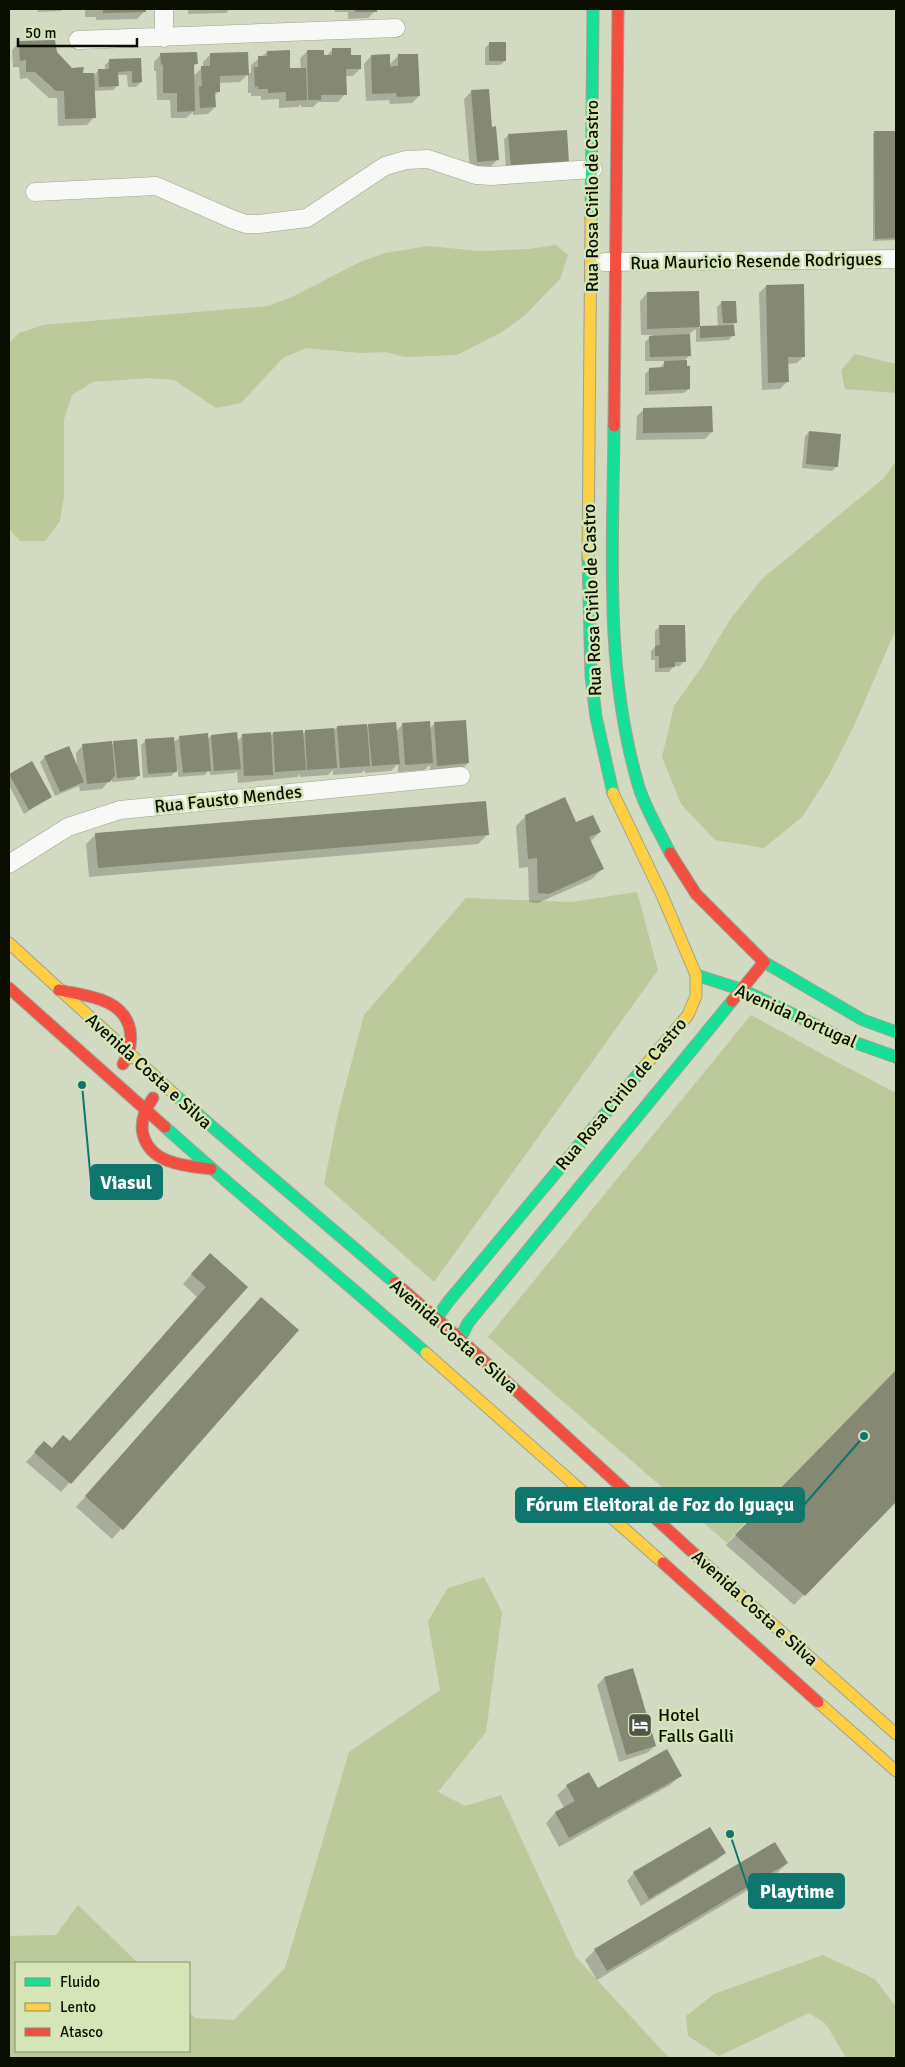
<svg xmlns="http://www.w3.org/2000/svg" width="905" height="2067" font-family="Signika,sans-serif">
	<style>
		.green { fill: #bbc99b }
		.shadow { fill: #0003 }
		.building { fill: #858872 }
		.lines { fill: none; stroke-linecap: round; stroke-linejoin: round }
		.street-casing { stroke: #9ca28f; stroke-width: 19 }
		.fast-casing { stroke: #9ca28f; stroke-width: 13 }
		.slow-casing { stroke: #9ca28f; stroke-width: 13 }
		.jam-casing { stroke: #9ca28f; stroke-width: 13 }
		.street { stroke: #f8f9f6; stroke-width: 18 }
		.fast { stroke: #16e098; stroke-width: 11 }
		.slow { stroke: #ffcf43; stroke-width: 11 }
		.jam { stroke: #f24e42; stroke-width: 11 }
		.labels { text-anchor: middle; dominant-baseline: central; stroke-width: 5; stroke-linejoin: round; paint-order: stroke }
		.street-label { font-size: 18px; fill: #090e01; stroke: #d6e5b7 }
		.poi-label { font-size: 18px; fill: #090e01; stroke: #d6e5b7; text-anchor: start }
		.leader { fill: none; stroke: #0f766e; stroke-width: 2 }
		.callout-dot { fill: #0f766e; stroke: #d6e5b7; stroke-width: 2 }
		.callout { fill: #0f766e; stroke: #0f766e; stroke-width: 2 }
		.callout-label { font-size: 19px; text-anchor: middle; font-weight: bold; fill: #fff }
	</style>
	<rect width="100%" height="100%" fill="#d2dac2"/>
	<!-- green -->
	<path class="green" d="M556,245l12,10 -8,24 -36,37 -22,16 -45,23 -51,2 -20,-5 -25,1 -55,-5 -23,10 -42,45 -25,5 -42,-28 -26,-2 -55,4 -21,13 -8,24v78l-4,24 -15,20h-25l-11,-12v-186l10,-10 24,-8 225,-19 24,-9 68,-35 25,-9 43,-7 52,5 49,-2z
		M855,354l41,10v33l-1,-4 -50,-4 -4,-19z
		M896,461v168l-43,99 -24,47 -27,42 -38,31 -49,-8 -34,-36 -19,-47 12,-51 29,-41 26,-44 33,-42 122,-101z
		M637,892l21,78 -224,312 -110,-98 14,-70 26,-99 102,-117 105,4z
		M751,1015l84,46 61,32v286l-9,20 -51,42 -79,69 -30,33 -239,-206z
		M484,1577l18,35 -16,120 -48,60 27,14 36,-11 75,162 93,101h-660v-122l47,-1 22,-30 60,58h-122v88h173v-39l6,6 39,2 51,-52 64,-216 91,-62 -12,-69 20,-33z
		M823,1955l52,24 21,28v47l-2,4h-48l-20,-34 -17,-11 -90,43 -31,-20 -2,-20 28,-22z"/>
	<!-- shadow -->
	<path class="shadow" d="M37,9h27l-3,2 -23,1z
		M85,9h59v3l-7,7 -41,1v-3h-11z
		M188,9h42l-4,4 -38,1z
		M335,9h42l-9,9 -20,1v-7h-13z
		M20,42l36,11 16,17 10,5 13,-1 4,-4h6v-5l4,-4 31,-2 1,23 -5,5h-8l-1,-12h-10v11l-4,4 -19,1v26l-7,8 -29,1 -1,-28h-8l-22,-20 -7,1 -1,-12h-6l-1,-17z
		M489,44l16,17 -5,4h-15v-17z
		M332,50l18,6 10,13 -7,7h-8v18l-7,8h-20l-5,5h-12v-3l-3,3 -19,1v-9l-18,1v-4h-10v-3h-3v-18l3,-3v-7l16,-13 22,17h12l-1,-11 8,-7 18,5z
		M161,54l36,9 -4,4v9l10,-9v-5l7,-7 38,19 -8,8 -21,1v8l-5,5 1,11 -7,7 -15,1v-3l-7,6h-15l-1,-18h-13l-1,-29h-2v-9z
		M371,56l18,9 9,-9 21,40 -7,7 -22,1 -1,-4 -23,1 -2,-37z
		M471,92l20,36 6,32 -7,7 -20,2 -6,-70z
		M875,132h21v108l-23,1v-107z
		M509,135l54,32 -57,3 -2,-31z
		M766,286l38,70 -7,7 -10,1v18l-7,7 -18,1 -3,-97z
		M698,292l1,36 19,-1 -1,-20 5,-5 14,20 -3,3v10l-4,5 -33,2v-13l-7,5v22l-6,6 6,27 -5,4 -39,2v-21l5,-5h10l5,-8h-20v-19l7,-7h-11l-1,-34 7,-8z
		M644,409l68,23 -7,7 -69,1 1,-24z
		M809,432l28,34 -5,5 -30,-3 3,-32z
		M660,626l24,35 -4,5h-6l-5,6h-14v-12h-4v-9l4,-4v-16z
		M435,723l33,40 -7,7 -31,2v-7l-6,5 -26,2v-8l-7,7 -26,2v-3l-4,3 -28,2v-5l-5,5 -28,2v-3l-3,3 -59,6 -1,-12 -2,2 -25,2 -1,-5 -4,5 -27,2v-8l-7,7 -28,2 -2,-33 5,-5 27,3 7,-6 27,3 4,-4 26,5 6,-6 27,1 3,-3 29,1 4,-3h27l4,-4 29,1 3,-3 27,6 7,-7 26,5z
		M114,743l25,32 -5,5 -22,2v-5l-10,12 -22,2 -1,-5 -24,10 -15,-34 5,-5 32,10 -1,-14 7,-8h28z
		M10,775l40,22 -26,17 -15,-29z
		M526,816l49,8 25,8 -10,10 12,27 -10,10 -54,24 -9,-1 -1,-35 -9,1 -3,-42z
		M96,834l391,1 -9,9 -389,33 -3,-33z
		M200,1264l46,23 -185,205 -35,-30 18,-19 7,6 19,-7 127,-145 -14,-13z
		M261,1298l36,32 -185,209 -36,-32z
		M896,1372v128l-102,105 -68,-60z
		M632,1670l23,76 -8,7 -28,9 -22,-77 7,-7z
		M680,1776l-10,9 -111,62 -13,-24 9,-10 9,-5 -7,-13 10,-9 30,4z
		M710,1828l15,25 -8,7 -76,46 -14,-25 7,-8z
		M787,1863l-10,10 -180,107 -12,-20 10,-10z"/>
	<!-- building -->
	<path class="building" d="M103,9h43v3l-43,1z
		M355,9h22v3h-22z
		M55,40l2,12 15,16 12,-1 -1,6h11l2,45 -31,1 -1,-28h-8l-21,-19h-9v-12l-6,1 -1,-20z
		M489,42h17v19h-17z
		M332,48h19v7h10v14h-15l1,26h-26v5h-13l-1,-50h17v5h8z
		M290,50v18h16l1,32 -21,1v-9l-18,1v-4h-10v-3l-3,1 -1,-20h4v-11h9v-5z
		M197,52l1,12h-4l1,47 -18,1v-19h-14v-29l-2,1 -1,-12z
		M248,52l1,23 -29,1v16h-5l1,15 -16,1 -1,-21 3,-1 -1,-20h9v-13z
		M390,54v13l5,-1h3v-12h20l2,42 -23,1 -1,-4 -24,1 -1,-39z
		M141,58l1,24 -10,1v-12l-14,1 1,14 -20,1 -1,-18h11v-10z
		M489,89l3,38 4,-1 3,34 -22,2 -6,-72z
		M567,130l2,33 -58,3 -3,-32z
		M874,131h22v107l-21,1z
		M804,284l1,73h-17l1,25 -21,1 -2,-98z
		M699,291l1,35 34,-1 1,11 -35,2v-11l-53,2v-37z
		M721,301h15l1,22h-14z
		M690,334l1,22 -41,1 -1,-21z
		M687,360v6h3v23l-41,2v-23l15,-1v-6z
		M712,406l1,26 -70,1v-25z
		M809,431l32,3 -3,33 -32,-3z
		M659,625h26l1,37h-11v5l-16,1v-12h-4v-10l5,-1z
		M466,720l3,43 -32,3 -3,-44z
		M430,721l3,42 -28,2 -3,-42z
		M396,722l4,42 -28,2 -4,-42z
		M367,724l3,42 -30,2 -3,-42z
		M334,728l3,40 -30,2 -2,-40z
		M303,730l3,40 -31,2 -2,-40z
		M237,732l4,37 -27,2 -3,-36z
		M271,732l2,43 -29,1 -2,-42z
		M208,733l3,38 -28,2 -4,-37z
		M174,737l3,35 -29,2 -3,-35z
		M137,739l3,37 -23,2 -4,-37z
		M112,741l3,34 -5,7 -23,2 -5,-40z
		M69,746l15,36 -24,10 -16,-36z
		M32,761l20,36 -23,13 -20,-36z
		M565,797l11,25 17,-7 8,17 -12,5 15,32 -55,25 -11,-1 -1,-35 -9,1 -3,-44z
		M486,801l3,34 -391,33 -3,-35z
		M210,1253l38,34 -177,197 -37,-32 10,-11 8,7 11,-13 7,6 136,-154 -15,-13z
		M261,1297l38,33 -176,200 -38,-34z
		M896,1370v132l-91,94 -70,-61z
		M633,1668l23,78 -30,9 -22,-78z
		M667,1749l15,27 -113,62 -14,-26 20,-11 -9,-16 23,-13 9,16z
		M710,1827l16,26 -77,46 -16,-27z
		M775,1842l13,21 -181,108 -13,-22z"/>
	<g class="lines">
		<defs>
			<path id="street" d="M164,38v-29
				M78,40l318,-12
				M35,192l121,-6 78,34 12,4h13l48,-6 78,-52 21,-6 22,-1 48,16 15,1 102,-7
				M604,262l292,-3
				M9,864l59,-37 52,-17 341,-34"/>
			<path id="fast" d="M591,219l2,-210
				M614,426c-1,120 -10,242 24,358 6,23 22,48 32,69
				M588,557l3,119 5,41 17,76
				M764,962l99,58 33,12
				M696,975l47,15 99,48 54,19
				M174,1094l221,189
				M165,1127c85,77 175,149 261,226
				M436,1319l12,-17 196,-235
				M460,1339l8,-16 264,-322"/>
			<path id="slow" d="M588,557l3,-338
				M613,793l49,102 34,80v21l-8,19 -44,52
				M9,943l165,151
				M426,1353l237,210
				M714,1572l182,162
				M818,1702l78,69"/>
			<path id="jam" d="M614,426l4,-417
				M670,853l26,41 68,68 -32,39
				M9,988l156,139
				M59,990c27,6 65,8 71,40 2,13 0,23 -7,34
				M153,1098c-8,11 -13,23 -10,36 7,30 43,32 68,35
				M395,1283l65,56 254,233
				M663,1563l155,139"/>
		</defs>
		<!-- street casing -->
		<use href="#street" class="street-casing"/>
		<!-- fast casing -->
		<use href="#fast" class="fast-casing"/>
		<!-- slow casing -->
		<use href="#slow" class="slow-casing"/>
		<!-- jam casing -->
		<use href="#jam" class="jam-casing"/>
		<!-- street -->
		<use href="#street" class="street"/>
		<!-- fast -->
		<use href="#fast" class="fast"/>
		<!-- slow -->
		<use href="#slow" class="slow"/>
		<!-- jam -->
		<use href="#jam" class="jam"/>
	</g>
	<!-- icons -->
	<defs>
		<symbol id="hotel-square" viewBox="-11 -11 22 22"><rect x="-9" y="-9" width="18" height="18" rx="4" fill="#4f5545" stroke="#d6e5b7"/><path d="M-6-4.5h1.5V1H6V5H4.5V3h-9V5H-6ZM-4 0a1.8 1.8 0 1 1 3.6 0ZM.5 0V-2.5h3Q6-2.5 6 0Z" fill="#fff"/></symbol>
	</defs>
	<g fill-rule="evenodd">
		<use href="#hotel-square" x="626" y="1711" width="28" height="28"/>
	</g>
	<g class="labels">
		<!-- street labels -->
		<g class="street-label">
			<text transform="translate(592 196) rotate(-90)">Rua Rosa Cirilo de Castro</text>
			<text transform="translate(756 261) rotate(-1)">Rua Mauricio Resende Rodrigues</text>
			<text transform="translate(592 600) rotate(-92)">Rua Rosa Cirilo de Castro</text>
			<text transform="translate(228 799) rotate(-6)">Rua Fausto Mendes</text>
			<text transform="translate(796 1016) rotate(24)">Avenida Portugal</text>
			<text transform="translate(149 1071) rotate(42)">Avenida Costa e Silva</text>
			<text transform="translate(621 1094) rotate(-50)">Rua Rosa Cirilo de Castro</text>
			<text transform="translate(454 1336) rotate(41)">Avenida Costa e Silva</text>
			<text transform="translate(755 1608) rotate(42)">Avenida Costa e Silva</text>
		</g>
		<!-- poi labels -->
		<g class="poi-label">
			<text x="658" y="1715">Hotel<tspan x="658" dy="21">Falls Galli</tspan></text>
		</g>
	</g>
	<!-- callouts -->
	<path class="leader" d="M82 1085L91 1182M864 1436L804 1505M730 1834L749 1891"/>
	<g class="callout-dot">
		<circle cx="82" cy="1085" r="5"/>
		<circle cx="864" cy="1436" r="5"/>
		<circle cx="730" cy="1834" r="5"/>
	</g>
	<g class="callout">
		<rect x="91" y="1165" width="71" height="34" rx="5"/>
		<rect x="516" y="1488" width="288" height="34" rx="5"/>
		<rect x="749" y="1874" width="95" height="34" rx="5"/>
	</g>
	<g class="callout-label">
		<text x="126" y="1189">Viasul</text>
		<text x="660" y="1511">Fórum Eleitoral de Foz do Iguaçu</text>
		<text x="797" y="1898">Playtime</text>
	</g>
	<!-- border -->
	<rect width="905" height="2067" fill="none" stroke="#090e01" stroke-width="20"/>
	<!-- legend -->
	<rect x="15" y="1962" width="175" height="90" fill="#d6e5b7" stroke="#848f6e"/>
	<rect x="25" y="1978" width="25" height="8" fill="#16e098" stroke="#848f6e"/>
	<text x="60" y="1987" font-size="15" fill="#090e01">Fluido</text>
	<rect x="25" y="2003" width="25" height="8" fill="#ffcf43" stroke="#848f6e"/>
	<text x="60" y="2012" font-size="15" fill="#090e01">Lento</text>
	<rect x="25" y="2028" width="25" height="8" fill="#f24e42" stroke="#848f6e"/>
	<text x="60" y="2037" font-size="15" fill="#090e01">Atasco</text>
	<!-- scale -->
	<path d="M18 38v8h119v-8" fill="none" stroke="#090e01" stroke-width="2.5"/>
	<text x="25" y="38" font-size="15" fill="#090e01" stroke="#d6e5b7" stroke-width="4" paint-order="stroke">50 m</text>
</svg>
